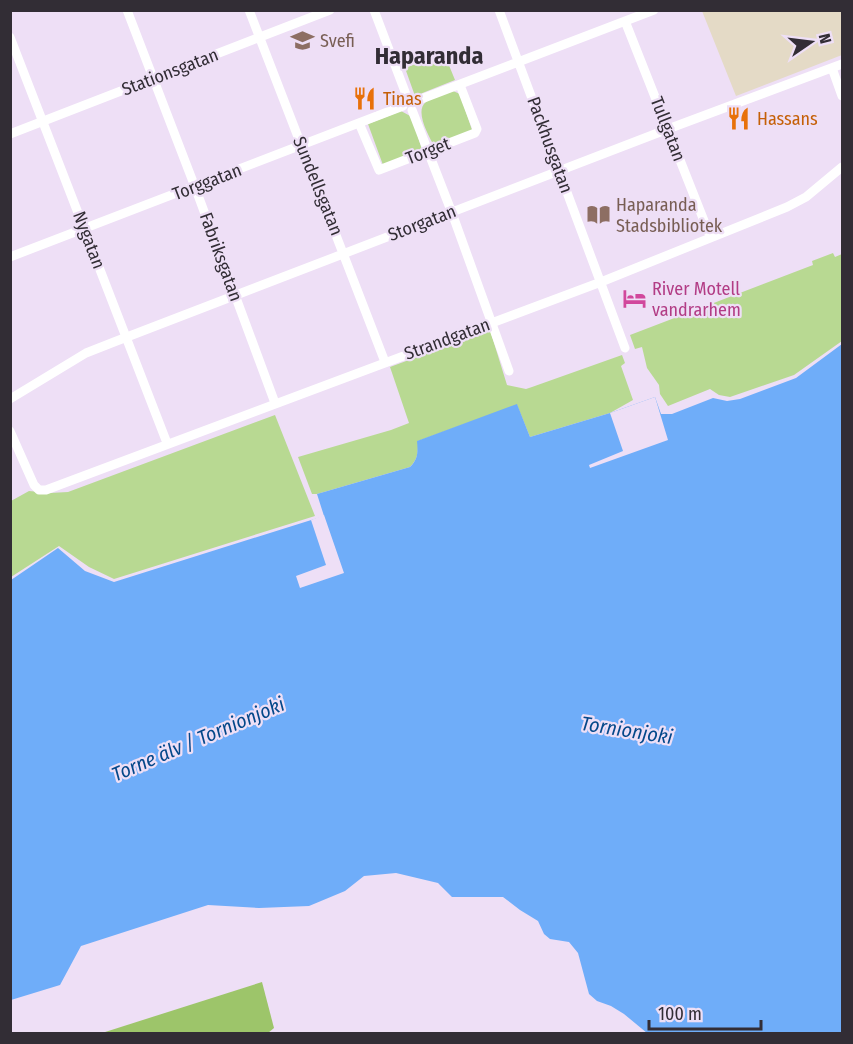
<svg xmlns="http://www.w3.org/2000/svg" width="853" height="1044" font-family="'Fira Sans Condensed',sans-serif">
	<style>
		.medical { fill: #e4dac6 }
		.green { fill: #b8d992 }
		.forest { fill: #9dc56a }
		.water { fill: #6fadf9 }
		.pier { fill: #eedff6 }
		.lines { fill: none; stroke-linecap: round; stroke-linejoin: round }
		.minor { stroke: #fff; stroke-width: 9 }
		.labels { text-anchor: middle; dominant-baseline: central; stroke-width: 4.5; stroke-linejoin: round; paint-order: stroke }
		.education-label { font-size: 18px; fill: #785e54; stroke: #eedff6; text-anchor: start }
		.street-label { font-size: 18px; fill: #322d35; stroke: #eedff6 }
		.food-label { font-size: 18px; fill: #c56008; stroke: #eedff6; text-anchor: start }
		.hotel-label { font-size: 18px; fill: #b23c85; stroke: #eedff6; text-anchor: start }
		.water-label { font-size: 20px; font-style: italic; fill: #04488a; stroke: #eedff6 }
		.district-label { font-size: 24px; font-weight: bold; fill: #322d35; stroke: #eedff6 }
	</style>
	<rect width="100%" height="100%" fill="#eedff6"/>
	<!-- medical -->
	<path class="medical" d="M702,11h140v44l-106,41z"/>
	<!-- green -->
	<path class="green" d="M444,53l11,27 -40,16 -10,-28z
		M453,91l7,3 12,36 -38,16c-5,-10 -20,-35 -8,-44 7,-5 19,-8 27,-11z
		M401,111l11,6 10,33 -39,15 -15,-41z
		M833,253l2,4 7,-3v87l-48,34 -64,22 -11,-2 -9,-6 -42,17 -8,-12 -1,-9 -12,-17 -5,-21 -7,2 -5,-14 183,-70 -1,-4z
		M490,330l17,55 19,4 6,-2 90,-32 3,8 -4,3 12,34 -23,13 -80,24 -13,-32 -99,36c0,11 0,18 -8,26l-93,27h-5l-14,-37 93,-27 18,-7 -19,-56z
		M275,415l40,101 -201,63 -25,-12 -30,-21 -48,31v-76l18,-10 21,2 18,-1z"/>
	<!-- forest -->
	<path class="forest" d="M262,982l12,46 -6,5h-166z"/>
	<!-- water -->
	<path class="water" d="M842,344v689h-195l-23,-19 -13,-8 -14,-5 -8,-7 -11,-41 -9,-11 -19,-3 -6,-5 -6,-13 -18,-11 -17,-13h-51l-14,-14 -42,-10 -32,3 -19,15 -36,15 -50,2 -51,-3 -127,41 -21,39 -49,15v-420l47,-32 27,23 29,11 210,-66 -7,-22 93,-27c8,-8 8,-15 7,-26l100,-37 13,33 80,-24 45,-16 6,17h11l41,-16 14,3 13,-2 56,-21z"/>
	<!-- pier -->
	<path class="pier" d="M655,397l13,43 -78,28 -1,-3 34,-14 -13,-38z
		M324,515l20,58 -44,15 -4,-12 30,-11 -15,-45z"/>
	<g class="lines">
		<!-- minor -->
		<path class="minor" d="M127,10l68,177 80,216
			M249,10l136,352
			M374,10l33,87
			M499,10l126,338
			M625,21l85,215
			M10,37l157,406
			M832,68l10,28
			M416,101l238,-91
			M412,110l40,103 57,158
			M359,123l20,47 96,-37 2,-4 -17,-44
			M10,134l320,-124
			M10,257l393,-151
			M10,399l76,-46 28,-11 554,-213 174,-65
			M10,431l24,54 5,5h7l555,-208 186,-75 19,-10 36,-30"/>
	</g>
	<!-- icons -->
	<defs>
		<symbol id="school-bare" viewBox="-9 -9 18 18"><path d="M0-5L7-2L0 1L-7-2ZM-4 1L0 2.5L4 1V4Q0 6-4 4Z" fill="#8d6e63" stroke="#eedff6" stroke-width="2.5" paint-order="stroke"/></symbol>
		<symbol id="restaurant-bare" viewBox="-9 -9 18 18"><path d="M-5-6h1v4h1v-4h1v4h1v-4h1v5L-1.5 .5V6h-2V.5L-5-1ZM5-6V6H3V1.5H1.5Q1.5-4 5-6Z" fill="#e8710a" stroke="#eedff6" stroke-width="2.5" paint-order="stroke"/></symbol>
		<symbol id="library-bare" viewBox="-9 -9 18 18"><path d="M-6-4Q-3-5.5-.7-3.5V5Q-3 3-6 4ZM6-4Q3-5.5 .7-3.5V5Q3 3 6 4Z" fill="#8d6e63" stroke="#eedff6" stroke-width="2.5" paint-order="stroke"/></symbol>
		<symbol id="hotel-bare" viewBox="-9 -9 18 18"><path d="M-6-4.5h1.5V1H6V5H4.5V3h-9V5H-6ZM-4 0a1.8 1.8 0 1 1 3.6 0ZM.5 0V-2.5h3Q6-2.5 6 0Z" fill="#d1479c" stroke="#eedff6" stroke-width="2.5" paint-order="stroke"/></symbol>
	</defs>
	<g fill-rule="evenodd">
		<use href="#school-bare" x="286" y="24" width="33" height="33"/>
		<use href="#restaurant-bare" x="348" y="82" width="33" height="33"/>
		<use href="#restaurant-bare" x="722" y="102" width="33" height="33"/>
		<use href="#library-bare" x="582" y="198" width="33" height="33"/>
		<use href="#hotel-bare" x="618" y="282" width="33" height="33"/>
	</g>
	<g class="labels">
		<!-- education labels -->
		<g class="education-label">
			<text x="320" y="41">Svefi</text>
			<text x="616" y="205">Haparanda<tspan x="616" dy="21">Stadsbibliotek</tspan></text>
		</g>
		<!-- street labels -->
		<g class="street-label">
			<text transform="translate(170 72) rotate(-21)">Stationsgatan</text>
			<text transform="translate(668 129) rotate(69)">Tullgatan</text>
			<text transform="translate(550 145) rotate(70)">Packhusgatan</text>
			<text transform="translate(428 151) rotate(-21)">Torget</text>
			<text transform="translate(207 182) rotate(-21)">Torggatan</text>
			<text transform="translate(318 186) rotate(68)">Sundellsgatan</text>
			<text transform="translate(422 223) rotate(-21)">Storgatan</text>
			<text transform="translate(89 240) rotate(69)">Nygatan</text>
			<text transform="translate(221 257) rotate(70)">Fabriksgatan</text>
			<text transform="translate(447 339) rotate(-20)">Strandgatan</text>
		</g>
		<!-- food labels -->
		<g class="food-label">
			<text x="383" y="99">Tinas</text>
			<text x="757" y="119">Hassans</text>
		</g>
		<!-- hotel labels -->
		<g class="hotel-label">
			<text x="652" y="289">River Motell<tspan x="652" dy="21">vandrarhem</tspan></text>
		</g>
		<!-- water labels -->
		<g class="water-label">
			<text transform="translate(627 730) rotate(9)">Tornionjoki</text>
			<text transform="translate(198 739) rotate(-23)">Torne älv / Tornionjoki</text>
		</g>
		<!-- district labels -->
		<g class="district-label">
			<text x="429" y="56">Haparanda</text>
		</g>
	</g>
	<!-- border -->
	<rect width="853" height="1044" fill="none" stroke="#322d35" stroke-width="24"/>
	<!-- north arrow -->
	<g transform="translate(811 42) rotate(76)" stroke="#eedff6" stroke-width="4.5" paint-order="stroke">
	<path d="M0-4.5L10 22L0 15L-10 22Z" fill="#322d35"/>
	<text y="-9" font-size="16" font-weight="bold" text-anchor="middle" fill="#322d35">N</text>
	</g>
	<!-- scale -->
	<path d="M649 1020v9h112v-9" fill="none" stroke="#322d35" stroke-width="3"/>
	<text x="658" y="1020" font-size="18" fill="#322d35" stroke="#eedff6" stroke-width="4.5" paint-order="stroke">100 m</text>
</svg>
